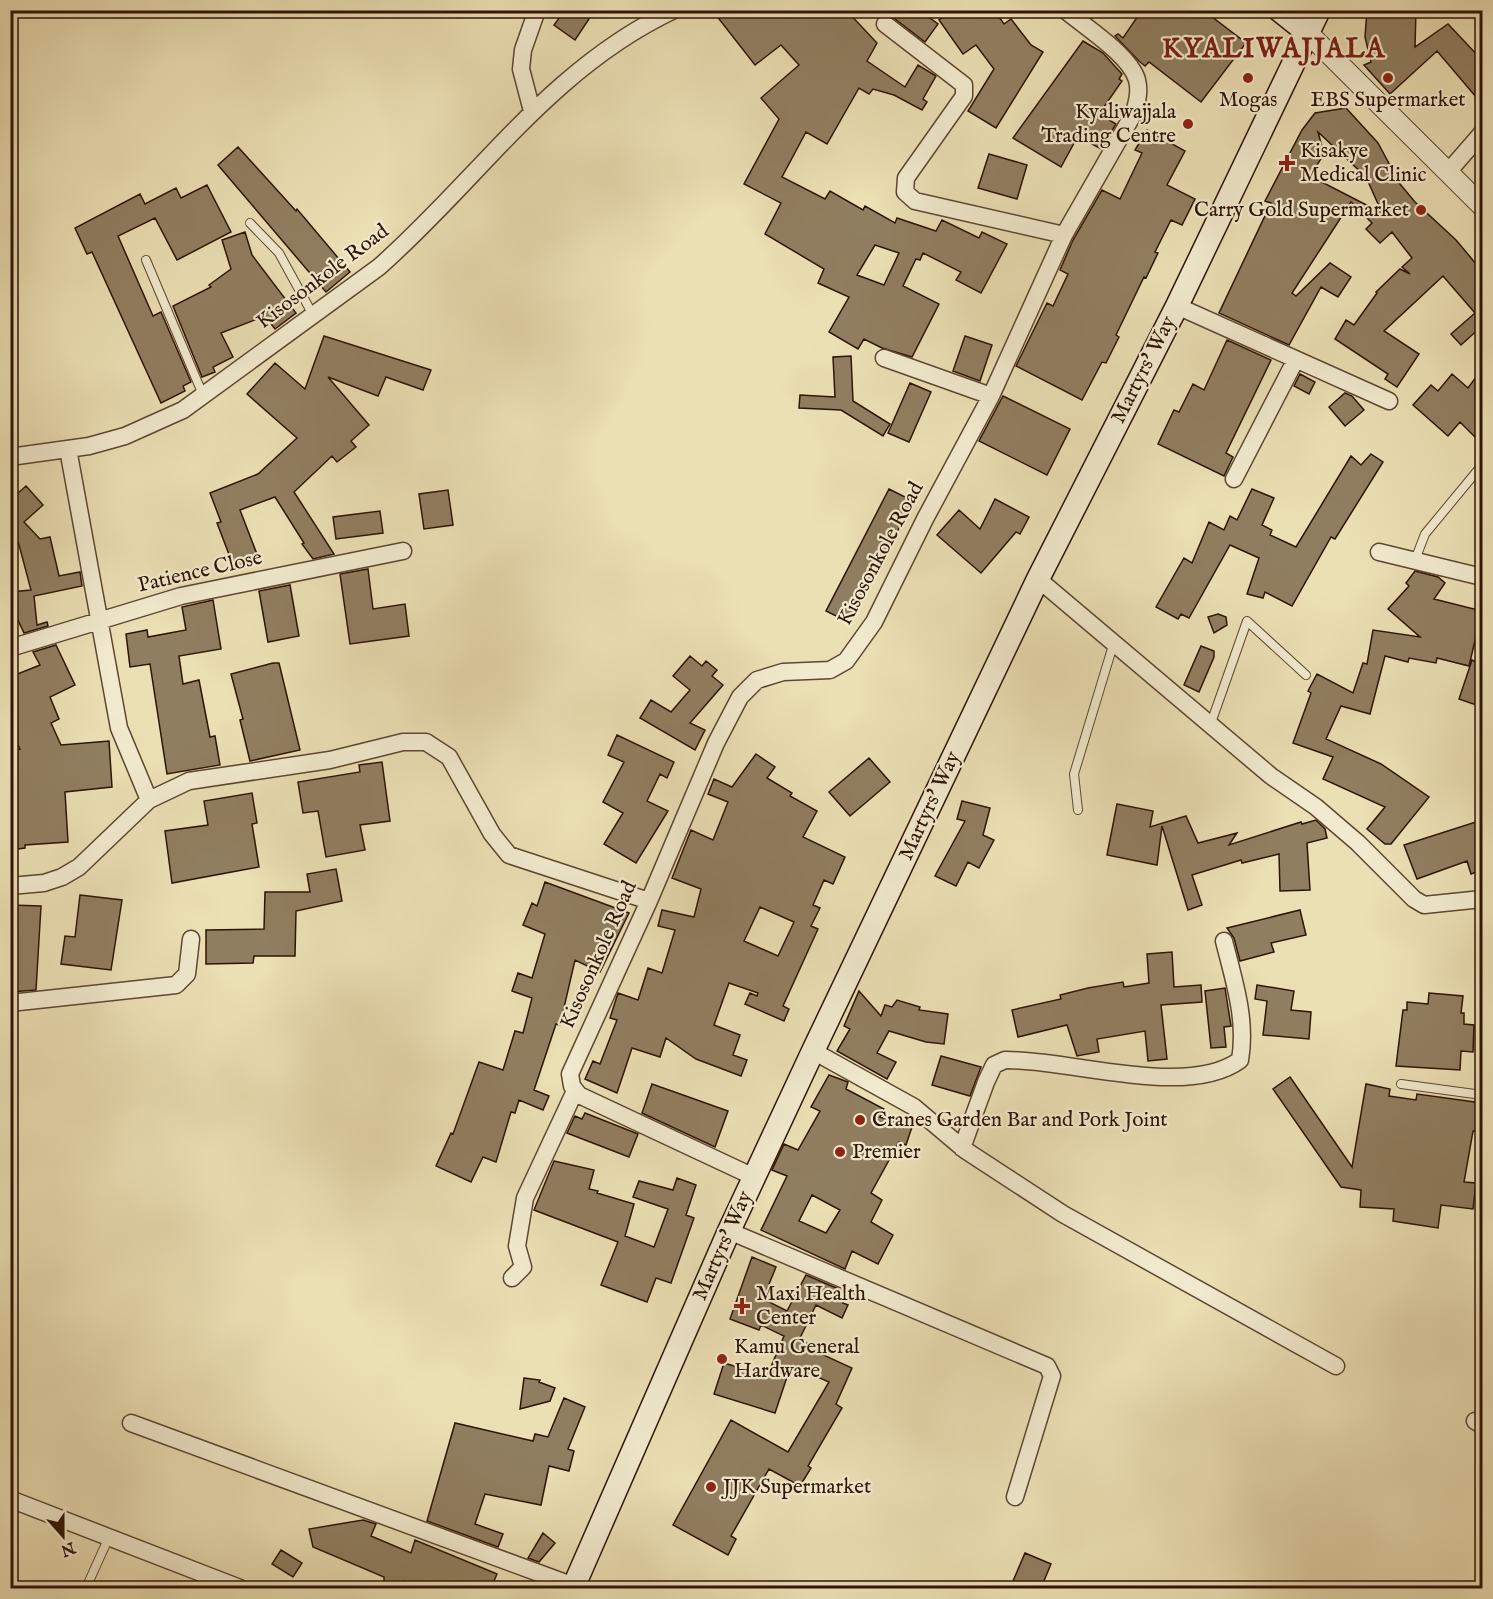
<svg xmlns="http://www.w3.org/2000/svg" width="1493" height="1599" font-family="'IM FELL English',serif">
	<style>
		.building { fill: #907e60; stroke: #2e1405; stroke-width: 1.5; fill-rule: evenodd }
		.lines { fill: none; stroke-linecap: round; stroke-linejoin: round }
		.service-casing { stroke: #5d4731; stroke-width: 10 }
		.minor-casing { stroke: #5d4731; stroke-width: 19 }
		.tertiary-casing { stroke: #5d4731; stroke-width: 22 }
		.secondary-casing { stroke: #2e1405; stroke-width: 25 }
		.service { stroke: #f2eace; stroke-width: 8 }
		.minor { stroke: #f2eace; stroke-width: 16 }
		.tertiary { stroke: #f2eace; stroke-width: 20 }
		.secondary { stroke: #f2eace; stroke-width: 22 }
		.poi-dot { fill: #8f2418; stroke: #f2eace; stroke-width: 2 }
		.labels { text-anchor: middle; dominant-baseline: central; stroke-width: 4.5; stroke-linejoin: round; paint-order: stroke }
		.poi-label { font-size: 21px; fill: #2e1405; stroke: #f2eace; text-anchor: start }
		.street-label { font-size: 21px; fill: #2e1405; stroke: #f2eace }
		.district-label { font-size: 27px; font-weight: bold; letter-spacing: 1.5px; fill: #7a1f14; stroke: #f2eace }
	</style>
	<rect width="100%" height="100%" fill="#ebdfb4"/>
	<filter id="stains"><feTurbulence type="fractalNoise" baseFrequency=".00333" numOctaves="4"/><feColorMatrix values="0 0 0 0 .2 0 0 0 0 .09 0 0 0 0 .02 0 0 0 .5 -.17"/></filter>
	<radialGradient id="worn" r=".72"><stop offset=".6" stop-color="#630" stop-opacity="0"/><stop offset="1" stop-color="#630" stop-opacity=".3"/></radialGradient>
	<!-- building -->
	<path class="building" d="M565,10h30l-20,30 -21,-15z
		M712,10h34l5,7 7,-7h88l31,33 -10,18 38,26 13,-22 18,11 -13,23 4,3 -5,8 -28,-15 -21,-6 -4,5 -10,-6 -32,56 -21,-12 -24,45 43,22 5,-8 33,19 2,-4 30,17 2,-5 39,13 6,-11 37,18 3,-6 25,12 -26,49 -25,-13 5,-8 -38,-19 -3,7 -4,-1 -13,27 36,18 -27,53 -30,-9 -18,-9 -6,10 -29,-17 20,-35 -31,-14 6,-14 -59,-35 16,-31 -37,-19 35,-65 -18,-21 38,-33 -18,-20 -26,20zM875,245l24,8 -15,32 -27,-10z
		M876,10h43l19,14 -13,18 -34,-26z
		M952,10h42l10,14 7,-5 20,26 12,7 -47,76 -28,-17 26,-42 -18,-24 -13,9 -24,-34z
		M1142,10h61l43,33 -45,59 -52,-40 -4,4 -6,-5 -24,-25 3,-2 5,4z
		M1367,10h49l-1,37 33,-23 34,36v44l-45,-53 -47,43 -26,-29 7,-3 -6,-25z
		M1083,41l20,12 19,21 -3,5 3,2 -23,33 17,10 -15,25 -23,-13 -17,31 -48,-29z
		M1346,108l32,35 22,41 15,18 41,38 26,31v55l-21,19 -10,-11 24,-21 -32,-37 -59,55 35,23 -22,33 -12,-8 3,-5 -53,-35 11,-19 8,5 23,-32 -1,-1 24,-23 10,5 -8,-7 10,-9 -20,-26 -12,11 -14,-14 6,-6 -21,-21 -59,91 4,3 34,-33 21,14 -13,20 -17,-10 -32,58 -70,-32 52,-110 -6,-2 37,-71 13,-17zM1318,132l48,45 16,36 -72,-37 14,-22z
		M1147,130l38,21 -18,34 28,14 -13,26 -11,-5 -16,32 3,1 -12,25 -2,-1 -28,58 3,2 -13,26 -4,-1 -20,38 -66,-34 31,-63 6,3 15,-32 -8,-4 13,-30 29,-50 18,9 22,-46 -7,-3z
		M238,147l58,64 1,-2 53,63 -24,20 -108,-127z
		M989,154l38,11 -10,34 -39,-11z
		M207,185l24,47 -54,28 -22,-42 -37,18 35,80 8,-4 30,70 -8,4 2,5 -24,12 -69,-151 -5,2 -12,-26 65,-34 5,10 31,-16 5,10z
		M245,232l7,23 44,58 -21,16 -10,-13 -44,17 12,24 -20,10 2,5 -13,5 -29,-71 38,-19 -2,-2 22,-16 -9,-29z
		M324,336l107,34 -8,20 -37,-13 -8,19 -50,-19 41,48 -18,16 5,6 -19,15 -5,-6 -38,36 40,62 -21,5 -11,-15 2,-1 -29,-46 -35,13 20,52 -25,8 -18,-47 4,-1 -11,-29 48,-19 39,-36 -50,-44 28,-31 30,26z
		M965,336l27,9 -12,36 -27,-10z
		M1227,340l44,20 -45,93 7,4 -9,19 -66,-32 16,-34 5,2 14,-28 11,6z
		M851,356l2,45 37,23 -7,12 -42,-26 -42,-2 1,-13 35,2 -2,-40z
		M1482,369v75l-22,-22 -12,14 -35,-31 18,-20 7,6 14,-17 16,14z
		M1300,374l15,8 -6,12 -15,-8z
		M910,383l21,9 -22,50 -21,-9z
		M1345,393l7,3 12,14 -19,16 -16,-19z
		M1003,396l67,33 -23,46 -68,-34z
		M1371,454l12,8 -48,77 -4,-2 -39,69 -27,-14 -2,6 -16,-4 12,-36 -29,-13 -41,73 -8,-4 -3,5 -22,-12 28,-49 8,5 17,-41 15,8 6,-14 7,4 15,-31 22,9 -12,27 10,5 -2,5 26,12 55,-91 10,9z
		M26,486l17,19 -19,17 16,17 10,-2 9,39 21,-4 2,14 -48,10 3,29 10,-3 1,4 -24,7 -14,-30v-11l21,-2 -13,-49 -8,-6v-35z
		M889,489l24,12 -63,122 -24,-12z
		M448,490l5,35 -29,4 -5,-35z
		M995,499l34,18 -9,17 -4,-2 -35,41 -44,-38 22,-25 21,19z
		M380,511l3,22 -47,6 -3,-22z
		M368,569l5,40 32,-5 4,32 -59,8 -10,-70z
		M1415,571l23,6 7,6 -11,16 48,12 -13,55 -32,-8 -1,5 -27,-5 -1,4 -23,-6 -15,58 -29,-8 -15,33 55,25 48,33 -38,47h-6l-18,-15 18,-22 -62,-28 10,-22 -40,-14 18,-50 -3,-2 9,-17 36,19 10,-30 4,1 6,-34 47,7 -32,-28 21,-23 -3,-3z
		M290,585l9,51 -31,6 -9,-51z
		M213,600l8,49 -42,7 4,28 16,-4 11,57 5,-1 5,29 -53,9 -17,-110 -20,3 -4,-33 21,-4 1,7 38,-7 -4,-23z
		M1218,614l8,3 1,8 -13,8 -6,-16z
		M56,645l19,40 -25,12 9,22 -8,4 10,22 48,-4 3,46 -47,5 3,50 -43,3v3l-15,2v-97l10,-4 -10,-21v-51l30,-12 -7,-13z
		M1201,646l13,5v6l-15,35 -15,-7z
		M690,656l12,10 4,-5 11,9 -5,6 11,9 -33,38 15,7 -10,20 -55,-32 11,-18 20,12 19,-22 -17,-14z
		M1472,660l10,5v42l-23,-8z
		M273,663h6l21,87 -50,11 -10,-41 3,-1 -12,-45z
		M617,735l57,27 -7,16 -7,-4 -13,27 21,10 -32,52 -32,-19 19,-31 -20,-11 21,-40 -16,-7z
		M756,754l19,13 -8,11 25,15 -2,3 27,15 -14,26 42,20 -12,27 -9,-4 -11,25 7,3 -9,18 7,3 -35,77 6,3 -5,12 -39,-17 5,-11 7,3 1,-3 -29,-10 -15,42 26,10 -7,20 14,5 -6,16 -45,-17 -30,-21 -6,19 -28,-9 -15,45 -32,-14 8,-18 7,3 17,-44 -7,-2 8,-25 20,7 10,-32 14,5 13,-43 -17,-4 4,-16 32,7 7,-28 -29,-11 19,-48 22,10 15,-38 -20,-8 6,-15 18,8zM760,907l34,15 -16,34 -34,-15z
		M869,758l21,24 -40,34 -21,-24z
		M382,762l8,59 -30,4 5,25 -39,7 -8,-46 -15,2 -5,-31 62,-10 -1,-7z
		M252,793l5,30 -5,1 7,43 -87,16 -7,-52 43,-6 -4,-24z
		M962,801l28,7 -7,27 11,5 -15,28 -11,-6 -12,24 -21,-10 30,-55 -8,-2z
		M1117,804l36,7 -3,16 36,-11 12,27 39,-10 -8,12 72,-23 1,2 14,-4 9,9 2,9 -20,5 3,47 -30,1 -1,-37 -37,9 -1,-3 -49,15 10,30 -14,5 -26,-84 -5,39 -50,-10z
		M1482,820v50l-11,4 -4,-13 -50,18 -13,-34z
		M336,869l6,32 -46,10 -1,45h-41l-1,7 -47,1v-34l58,-1 1,-37h45l-3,-18z
		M545,882l84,31 -29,59 -25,-12 -15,65 -4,-1 -22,66 15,6 -6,14 -24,-10 -4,13 -4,-1 -15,50 -13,-5 -12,25 -35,-16 15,-33 2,1 26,-72 24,8 12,-39 8,2 9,-35 -20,-7 6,-18 14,5 13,-44 -22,-9 9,-22 5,3z
		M80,895l42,5 -11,70 -50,-6 4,-28 10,1z
		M10,905l31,1 -5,84 -26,2z
		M1300,910l6,25 -35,8 3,9 -34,9 -6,-23 -7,-10z
		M1172,952l2,35 27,-2 1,17 -41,3 6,54 -19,2 -3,-30 -48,8 2,13 -22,4 -10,-31 -49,12 -6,-27 49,-11 -1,-4 28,-7 35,-6 1,5 25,-4 -2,-29z
		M1257,985l37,6 -3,19 20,2 -2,27 -46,-4 4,-34 -12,-2z
		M1225,988l6,38 -7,1 2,20 -15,1 -6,-57z
		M859,991l22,25 4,-11 7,2 5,-7 23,7 -1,3 29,4 -4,30 -18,-2 -37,-11 -12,22 19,9 -9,17 -50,-28 13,-22 -6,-3z
		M1429,993l34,3 -2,17h3v11l10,1 -1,27 -12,-1 -1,19 -64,-4 7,-56h4v-8l21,2z
		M941,1056l40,11 -11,29 -38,-11z
		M829,1075l19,7 -2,7 38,20 -4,8 32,10 -6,18 -7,-3 -28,51 11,7 -11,22 22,13 -15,29 -26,-13 -7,18 -84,-39 26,-54 -15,-6 12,-26 14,6 22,-39 -9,-4zM812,1195l28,15 -14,23 -27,-12z
		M1290,1077l62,90 14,-83 24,5 -1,7 27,4 1,-6 65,9v18h-2l-1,10h-6l-9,51 12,1 -3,26 -32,-4 -3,23 -45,-7 1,-12 -34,-2 1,-17 -20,-3 -68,-98z
		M652,1084l76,27 -13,36 -73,-34z
		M585,1113l53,21 -9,23 -62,-24 8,-17 7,3z
		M554,1161l40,9 -5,19 9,2 -1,2 37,11 -9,32 29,11 14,-38 -35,-12 6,-16 34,9 4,-12 19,7 -10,30 8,3 -23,65 -15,-5 -9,24 -46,-17 17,-43 -84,-32z
		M752,1257l24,10 -13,32 24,12 19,-36 42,18 -5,10 5,2 -6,13 -26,-13 -17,35 22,9 -2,4 33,15 -16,36 6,4 -34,58 3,2 -11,18 -31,-17 -38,67 5,3 -8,16 -55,-30 58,-105 57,32 41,-70 -38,-17 -16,48 -61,-19 10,-31 43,13 17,-40 -23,-11 -2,5 -29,-11z
		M524,1378l16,2 -1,2 16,6 -5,13 -30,8z
		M564,1398l21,9 -17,42 6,2 -5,20 -20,-5 -8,39 -56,-11 -10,30 28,10 -5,13 -71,-26 28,-98 78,18 2,-7 13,3z
		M363,1520l13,4 -5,12 40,17 4,-13 82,34 -6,14h-66l-21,-7 -8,7 -12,-5v-6l-71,-30 -4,-18z
		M543,1533l12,10 -16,19 -11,-4z
		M281,1550l21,13 -9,14 -21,-13z
		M1025,1553l26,11 -10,24h-31z"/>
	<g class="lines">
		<defs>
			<path id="service" d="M250,223l29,30 34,62
				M146,260l57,135
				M1415,560l10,-26 57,-69
				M1211,723l36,-102 59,54
				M1078,810l-4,-36 40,-132
				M1401,1084l81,11
				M86,1588l23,-51"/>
			<path id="minor" d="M885,24l79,61v11l-58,82 -1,14 10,9 149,34
				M532,111l-11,-42 2,-19 14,-40
				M1448,172l34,-39
				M1177,306l212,95
				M884,358l107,38
				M68,449l51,279 30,72
				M10,457l79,-11 36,-10 58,-26 196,-143c100,-88 170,-198 295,-257
				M1234,479l61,-118
				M1379,552l103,25
				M1038,579l233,197 45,31 42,36 56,56 10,6 58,-6
				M10,648l171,-52 222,-45
				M10,886l34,-3 18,-6 17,-10 70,-67 40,-19 141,-21 73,-18h23l23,15 43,77 17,21 140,46
				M10,1003l166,-18 11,-11 4,-35
				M813,1051l101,56 51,43 98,64 273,152
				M962,1148l24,-66 8,-17 11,-5c65,-1 182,39 235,0 7,-40 -6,-79 -16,-119
				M754,1177l-175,-82 -7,-9 -2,-12 79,-173 67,-158 24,-46 17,-17 26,-8 47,-2 16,-9 28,-39 51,-103 66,-123 73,-161 70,-122c3,-11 6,-22 3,-33 -7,-25 -52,-53 -72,-70
				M729,1231l318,135 5,10 -37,121
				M512,1278l11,-11 -6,-21 8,-48 50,-107
				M1475,1421l7,4
				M131,1423l443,163
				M10,1499l230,89"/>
			<path id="tertiary" d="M1309,34l173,172"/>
			<path id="secondary" d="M1279,10l30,24
				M573,1588l156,-357 84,-180 225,-472 139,-273 142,-296"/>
		</defs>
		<!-- service casing -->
		<use href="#service" class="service-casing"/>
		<!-- minor casing -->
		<use href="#minor" class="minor-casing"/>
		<!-- tertiary casing -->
		<use href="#tertiary" class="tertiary-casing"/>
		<!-- secondary casing -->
		<use href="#secondary" class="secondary-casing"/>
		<!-- service -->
		<use href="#service" class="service"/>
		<!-- minor -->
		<use href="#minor" class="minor"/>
		<!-- tertiary -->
		<use href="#tertiary" class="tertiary"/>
		<!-- secondary -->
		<use href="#secondary" class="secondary"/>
	</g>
	<!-- markers -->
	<g class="poi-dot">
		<circle cx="1248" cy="78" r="6"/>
		<circle cx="1388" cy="78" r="6"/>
		<circle cx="1188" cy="124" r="6"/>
		<path d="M1284 154h6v6h6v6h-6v6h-6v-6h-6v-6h6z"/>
		<circle cx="1421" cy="210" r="6"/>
		<circle cx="860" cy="1120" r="6"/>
		<circle cx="840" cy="1152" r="6"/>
		<path d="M739 1297h6v6h6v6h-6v6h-6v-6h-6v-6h6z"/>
		<circle cx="722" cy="1359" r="6"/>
		<circle cx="711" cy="1487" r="6"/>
	</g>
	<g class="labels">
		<!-- poi labels -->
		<g class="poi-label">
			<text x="1248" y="100" text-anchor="middle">Mogas</text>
			<text x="1388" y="100" text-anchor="middle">EBS Supermarket</text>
			<text x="1176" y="112" text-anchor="end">Kyaliwajjala<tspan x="1176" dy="24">Trading Centre</tspan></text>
			<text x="1300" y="151">Kisakye<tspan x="1300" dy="24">Medical Clinic</tspan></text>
			<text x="1409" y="210" text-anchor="end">Carry Gold Supermarket</text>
			<text x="872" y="1120">Cranes Garden Bar and Pork Joint</text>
			<text x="852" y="1152">Premier</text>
			<text x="756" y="1294">Maxi Health<tspan x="756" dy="24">Center</tspan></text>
			<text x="734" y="1347">Kamu General<tspan x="734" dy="24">Hardware</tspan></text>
			<text x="723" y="1487">JJK Supermarket</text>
		</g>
		<!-- street labels -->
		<g class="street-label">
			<text transform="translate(323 277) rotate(-37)">Kisosonkole Road</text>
			<text transform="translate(1144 370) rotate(-63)">Martyrs' Way</text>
			<text transform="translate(881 554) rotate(-62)">Kisosonkole Road</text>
			<text transform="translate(200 572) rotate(-13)">Patience Close</text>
			<text transform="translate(930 806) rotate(-65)">Martyrs' Way</text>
			<text transform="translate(599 955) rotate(-66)">Kisosonkole Road</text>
			<text transform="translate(723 1246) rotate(-66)">Martyrs' Way</text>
		</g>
		<!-- district labels -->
		<g class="district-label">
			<text x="1274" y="50">KYALIWAJJALA</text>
		</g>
	</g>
	<!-- margin -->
	<rect width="1493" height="1599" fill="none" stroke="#ebdfb4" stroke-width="36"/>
	<rect x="12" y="12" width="1469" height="1575" fill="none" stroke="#2e1405" stroke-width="3"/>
	<rect x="18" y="18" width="1457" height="1563" fill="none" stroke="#2e1405" stroke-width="1.5"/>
	<!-- north arrow -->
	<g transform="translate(63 1536) rotate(159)" stroke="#f2eace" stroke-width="4.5" paint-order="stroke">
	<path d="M0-4.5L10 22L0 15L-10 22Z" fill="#2e1405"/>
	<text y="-9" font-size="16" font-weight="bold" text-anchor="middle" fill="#2e1405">N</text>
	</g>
	<rect width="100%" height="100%" filter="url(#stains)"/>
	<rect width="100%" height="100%" fill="url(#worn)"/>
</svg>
